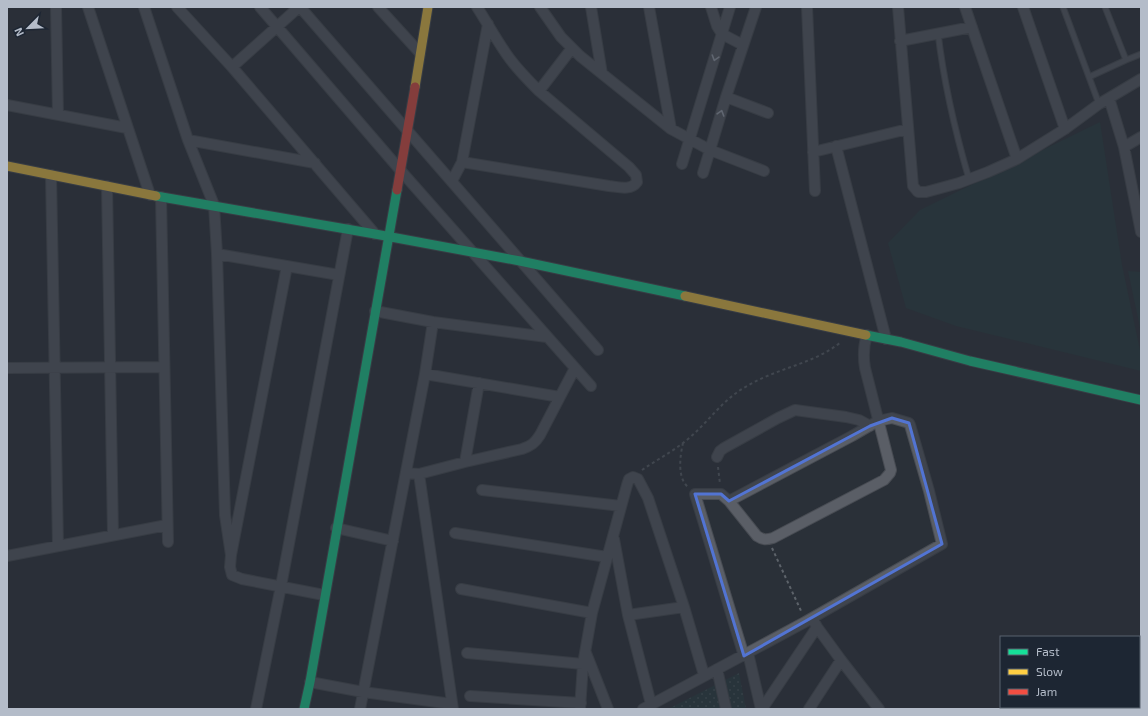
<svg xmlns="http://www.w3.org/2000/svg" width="1148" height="716" font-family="'Exo 2',sans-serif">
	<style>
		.grass { fill: #273a3e }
		.garden { fill: url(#garden-dots) }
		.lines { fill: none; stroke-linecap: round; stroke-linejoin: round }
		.lane-casing { stroke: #484c53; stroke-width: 7 }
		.street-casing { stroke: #484c53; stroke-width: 12 }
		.fast-casing { stroke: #484c53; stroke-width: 11 }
		.slow-casing { stroke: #484c53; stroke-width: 11 }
		.jam-casing { stroke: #484c53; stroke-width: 11 }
		.path { stroke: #5d636a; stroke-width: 2; stroke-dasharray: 3 3; stroke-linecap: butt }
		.lane { stroke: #5a5e66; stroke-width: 5 }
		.street { stroke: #5a5e66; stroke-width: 10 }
		.fast { stroke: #16e098; stroke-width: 9 }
		.slow { stroke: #ffcf43; stroke-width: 9 }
		.jam { stroke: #f24e42; stroke-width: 9 }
		.oneway { stroke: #a2a9b5 }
		.marked { fill: none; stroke: #5274d3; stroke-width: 3; stroke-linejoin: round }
	</style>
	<defs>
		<pattern id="garden-dots" width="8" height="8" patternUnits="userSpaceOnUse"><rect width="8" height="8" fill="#273a3e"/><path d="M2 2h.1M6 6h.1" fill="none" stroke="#445559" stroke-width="1.8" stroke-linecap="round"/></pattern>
	</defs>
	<rect width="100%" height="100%" fill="#2a3038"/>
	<!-- grass -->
	<path class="grass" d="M1100,122l22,143 19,90v16l-185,-45 -50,-18 -18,-65 32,-33z
		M1128,271l13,1v60z"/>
	<!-- garden -->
	<path class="garden" d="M739,673l7,36h-78z"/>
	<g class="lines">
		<defs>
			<path id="lane" d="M1063,7l36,97
				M938,33c6,51 17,98 31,146
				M1126,60l15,-6
				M1089,77l37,-17 -21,-53"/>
			<path id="street" d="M56,7l2,108
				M88,7l62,188
				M144,7l44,133 26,65 3,49 8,261 6,40
				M177,7l55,60 143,167
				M260,7l141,164 190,215
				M300,7l298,343
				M378,7l42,46
				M540,7l21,30 19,19 91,73 39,21 54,21
				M591,7l11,67
				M649,7l22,122
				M711,7l6,19 5,8 21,11
				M807,7l8,184
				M898,7l15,179 5,6h8l33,-9 29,-11 29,-13 48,-30 34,-25 42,-25
				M965,7l52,152
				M1023,7l42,122
				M900,41l72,-14
				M232,67l67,-60
				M539,91l33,-43
				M726,97l42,16
				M1109,98l15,49 17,85
				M7,105l120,23
				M188,140l127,23
				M836,146l50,193
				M1124,147l17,-10
				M813,152l95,-23
				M462,162l147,24c9,1 22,5 28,-4l-1,-7 -7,-8 -90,-76c-10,-10 -20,-20 -29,-32 -12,-16 -22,-35 -33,-52
				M682,164l48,-157
				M703,173l23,-76 30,-90
				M51,175l7,371
				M452,181l10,-19 26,-138
				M107,186l6,349
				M161,197l7,345
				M217,254l122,21
				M287,266l-56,289 -1,12 2,8 10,4 82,16
				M375,311l58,11 114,15
				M7,368l157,-1
				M425,374l135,23
				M717,457l3,-6 4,-3 54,-30 17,-8 51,7 13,3 11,6
				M465,462l14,-79
				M407,473l12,1 34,235
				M419,474l46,-12 57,-13c9,-3 13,-6 18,-14l35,-67
				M482,490l139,16
				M336,528l57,13
				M455,533l152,24
				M614,539l14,76 23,89
				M7,556l160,-31
				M461,589l131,24
				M628,615l56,-8
				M812,618l5,9 24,33 38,49
				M467,653l116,11
				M586,653l22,56
				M748,653l13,56
				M744,656l-49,-162h26l8,7 28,35c6,4 9,4 16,2l111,-58 6,-7 1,-3 -26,-102c-2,-12 -2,-21 2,-33
				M717,669l9,40
				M310,682l53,10 89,12
				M470,696l111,7
				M256,709l25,-123 67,-357
				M360,709l65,-335 8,-52
				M580,709l3,-45 9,-51 35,-128 2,-6 4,-2 5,2 10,19 36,109 20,68
				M643,709l162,-87 137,-78 -13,-53 -19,-66 -1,-2 -17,-5 -14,3 -26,15 -123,65
				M762,709l55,-82
				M809,709l32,-49"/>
			<path id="fast" d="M156,196l219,38 145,27 165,35
				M866,335l35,7 69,19 171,39
				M304,709l6,-27 87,-492"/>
			<path id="slow" d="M415,87l13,-80
				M7,166l149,30
				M685,296l181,39"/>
			<path id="jam" d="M397,190l18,-103"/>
		</defs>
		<!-- lane casing -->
		<use href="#lane" class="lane-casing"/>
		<!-- street casing -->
		<use href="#street" class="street-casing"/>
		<!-- fast casing -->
		<use href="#fast" class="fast-casing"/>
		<!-- slow casing -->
		<use href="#slow" class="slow-casing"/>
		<!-- jam casing -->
		<use href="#jam" class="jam-casing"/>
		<!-- path -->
		<path class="path" d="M683,443c-3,13 -6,35 5,44
			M718,467l2,17
			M642,470c13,-9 28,-17 41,-27 23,-17 38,-43 64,-57 30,-18 67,-22 94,-44
			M772,548l30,65"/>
		<!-- lane -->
		<use href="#lane" class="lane"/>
		<!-- street -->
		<use href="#street" class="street"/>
		<!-- fast -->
		<use href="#fast" class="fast"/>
		<!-- slow -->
		<use href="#slow" class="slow"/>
		<!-- jam -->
		<use href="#jam" class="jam"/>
	</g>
	<!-- one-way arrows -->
	<defs><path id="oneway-chevron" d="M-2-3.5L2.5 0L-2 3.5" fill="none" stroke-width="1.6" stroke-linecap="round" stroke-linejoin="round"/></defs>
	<g class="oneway">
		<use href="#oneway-chevron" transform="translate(715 58) rotate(107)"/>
		<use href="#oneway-chevron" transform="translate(721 113) rotate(-73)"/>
	</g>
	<!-- marked area -->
	<path d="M0 0H1148V716H0ZM892,418l17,5 33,121 -198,112 -49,-162h26l8,7 141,-75z" fill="#2a3038" fill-opacity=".55" fill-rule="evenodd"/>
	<path class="marked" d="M892,418l17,5 33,121 -198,112 -49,-162h26l8,7 141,-75z"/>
	<!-- border -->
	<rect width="1148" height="716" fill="none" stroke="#b4bcc9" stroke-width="16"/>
	<!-- legend -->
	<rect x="1000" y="636" width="140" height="72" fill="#1d2633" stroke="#59626f"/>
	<rect x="1008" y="649" width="20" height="6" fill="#16e098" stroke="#59626f"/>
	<text x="1036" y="656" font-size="12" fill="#b4bcc9">Fast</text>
	<rect x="1008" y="669" width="20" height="6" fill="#ffcf43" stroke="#59626f"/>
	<text x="1036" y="676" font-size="12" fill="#b4bcc9">Slow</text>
	<rect x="1008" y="689" width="20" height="6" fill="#f24e42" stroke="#59626f"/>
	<text x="1036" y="696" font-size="12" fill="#b4bcc9">Jam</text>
	<!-- north arrow -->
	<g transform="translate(28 28) rotate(246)" stroke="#1d2633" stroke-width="3" paint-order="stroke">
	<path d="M0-3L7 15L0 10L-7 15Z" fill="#b4bcc9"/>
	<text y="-6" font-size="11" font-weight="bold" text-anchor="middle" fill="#b4bcc9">N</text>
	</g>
</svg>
